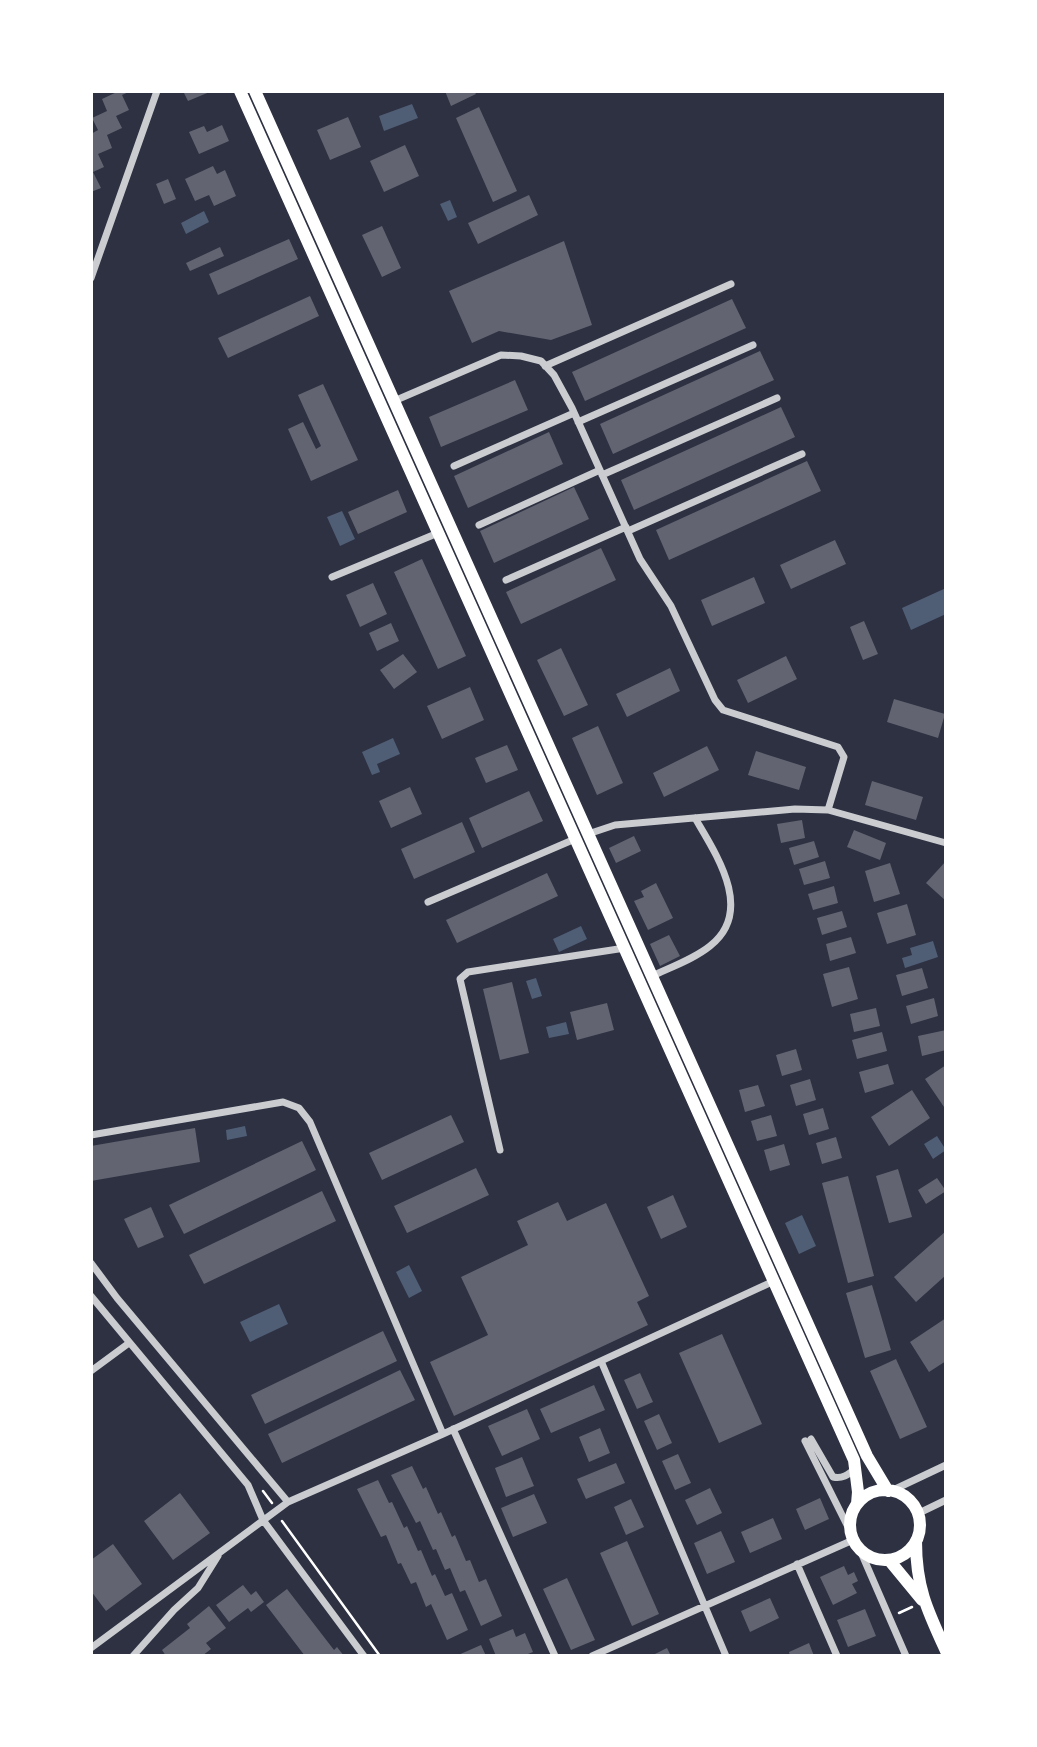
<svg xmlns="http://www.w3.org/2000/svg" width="1037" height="1747" font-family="Figtree,sans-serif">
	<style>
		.water { fill: #4f5d75 }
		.building { fill: #626471 }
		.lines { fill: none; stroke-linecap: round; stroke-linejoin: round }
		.path { stroke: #fff; stroke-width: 2.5 }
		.minor { stroke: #caccd0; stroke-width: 7 }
		.primary { stroke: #fff; stroke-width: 12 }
	</style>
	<rect width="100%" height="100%" fill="#2d3142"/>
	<!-- water -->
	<path class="water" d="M412,104l6,14 -34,13 -5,-15z
		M450,200l7,17 -9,4 -8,-17z
		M204,211l5,11 -23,12 -5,-11z
		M342,511l13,28 -15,7 -13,-29z
		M946,588v26l-35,16 -9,-22z
		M393,738l7,16 -23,10 3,8 -8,3 -10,-23z
		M581,926l6,13 -28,13 -6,-13z
		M933,941l5,16 -33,11 -3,-10 10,-3 -2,-7z
		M536,978l6,18 -10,3 -6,-18z
		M566,1022l3,12 -20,4 -3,-11z
		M245,1126l2,10 -20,4 -1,-10z
		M937,1136l9,14 -13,9 -9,-15z
		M802,1215l14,31 -17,8 -14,-31z
		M409,1265l13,26 -13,7 -13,-26z
		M279,1304l9,20 -38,18 -10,-20z"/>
	<!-- building -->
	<path class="building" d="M119,91h12l-9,4 7,15 -13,6 6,12 -15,7 5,13 -14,6 6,13 -11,5 8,16 -10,4v-58l7,-4 -6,-12 15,-7 -5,-12z
		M183,91h29l-24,10z
		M445,91h29l2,3 -25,12z
		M479,107l38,84 -24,11 -37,-84z
		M348,117l13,30 -31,13 -13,-30z
		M222,125l7,16 -30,13 -10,-22 15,-6 3,6z
		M405,145l14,31 -35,16 -14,-31z
		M213,166l4,8 8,-4 11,26 -22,10 -5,-11 -14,6 -10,-22z
		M168,179l8,20 -12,5 -8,-20z
		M529,195l9,20 -60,29 -10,-21z
		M382,226l19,42 -19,9 -20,-42z
		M289,239l9,20 -80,36 -9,-21z
		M564,241l28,84 -41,15 -52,-9 -27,12 -23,-52z
		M220,247l4,9 -34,15 -4,-8z
		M310,296l9,20 -91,42 -10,-20z
		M732,299l14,29 -161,73 -13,-29z
		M760,351l14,29 -161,74 -13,-30z
		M515,380l13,30 -87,37 -12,-30z
		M323,384l35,76 -47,21 -23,-52 15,-7 13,27 5,-3 -23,-51z
		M781,407l14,30 -161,73 -13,-30z
		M549,432l14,32 -95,44 -14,-32z
		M807,461l14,30 -152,69 -13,-30z
		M574,487l15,32 -95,44 -14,-32z
		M398,490l9,22 -49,22 -10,-22z
		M835,540l11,24 -55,25 -11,-24z
		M601,548l15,32 -95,44 -15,-32z
		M422,559l44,97 -28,13 -44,-97z
		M754,577l11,26 -53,23 -11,-26z
		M373,583l14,31 -27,13 -14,-32z
		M864,621l14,33 -15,6 -13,-33z
		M391,623l8,18 -22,10 -8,-18z
		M561,648l27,57 -24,11 -27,-56z
		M403,654l14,18 -23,17 -14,-19z
		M786,656l11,23 -49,24 -11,-23z
		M670,668l10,23 -53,26 -11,-23z
		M470,687l14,33 -42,19 -15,-33z
		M894,699l51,15 -7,24 -51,-16z
		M598,726l25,57 -26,12 -25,-57z
		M507,745l11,25 -32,13 -11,-25z
		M707,746l12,24 -55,27 -11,-24z
		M756,751l50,16 -7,23 -51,-15z
		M872,781l51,16 -7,23 -51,-15z
		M410,787l12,27 -31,14 -12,-27z
		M529,791l14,30 -61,27 -13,-30z
		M802,820l3,18 -24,5 -4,-19z
		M462,822l13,30 -61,27 -13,-30z
		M854,830l32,13 -6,17 -33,-13z
		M634,836l7,15 -25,12 -7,-15z
		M814,841l5,16 -25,8 -5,-17z
		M825,861l5,17 -26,7 -5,-16z
		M946,861v40l-20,-18z
		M890,863l10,31 -26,8 -9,-31z
		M547,873l11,23 -101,47 -11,-23z
		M656,883l17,35 -25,12 -14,-29 10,-4 -3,-6z
		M834,886l4,17 -25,7 -5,-16z
		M907,904l9,31 -29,9 -10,-31z
		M842,911l5,16 -25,8 -5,-17z
		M669,935l11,21 -20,10 -10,-22z
		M851,937l5,16 -26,8 -4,-17z
		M849,967l9,32 -26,8 -9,-33z
		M922,968l6,20 -26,8 -6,-21z
		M512,982l17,71 -29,7 -17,-71z
		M934,998l4,18 -27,8 -5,-18z
		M607,1003l7,27 -37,10 -7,-28z
		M876,1008l4,18 -26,6 -4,-18z
		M946,1030v20l-24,6 -4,-20z
		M882,1032l5,19 -30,8 -5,-19z
		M796,1049l6,21 -20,6 -6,-21z
		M888,1064l6,20 -29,9 -6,-21z
		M946,1065v41l-2,1 -19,-28z
		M810,1079l6,21 -20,6 -6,-21z
		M758,1085l7,21 -20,6 -6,-22z
		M912,1090l18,28 -41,28 -18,-29z
		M823,1108l6,21 -20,6 -6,-21z
		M451,1115l13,27 -82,38 -13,-27z
		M771,1115l6,21 -20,5 -6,-20z
		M195,1128l5,34 -109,19v-35z
		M836,1137l6,21 -20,6 -6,-21z
		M302,1141l14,29 -132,64 -15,-29z
		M784,1144l6,21 -20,6 -6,-21z
		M476,1168l13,27 -82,38 -13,-27z
		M898,1169l14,48 -23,6 -13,-47z
		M848,1176l26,100 -26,7 -26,-100z
		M937,1178l9,13 -20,13 -8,-14z
		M322,1191l14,30 -132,63 -15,-29z
		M673,1195l14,32 -26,12 -14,-32z
		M558,1202l9,19 39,-18 43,93 -12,6 11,23 -194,91 -24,-54 58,-27 -27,-58 67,-32 -11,-24z
		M151,1207l13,30 -26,11 -14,-29z
		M946,1231v44l-30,27 -22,-25z
		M872,1285l19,65 -26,8 -19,-65z
		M946,1318v43l-17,11 -19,-30z
		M383,1331l14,30 -132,63 -14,-29z
		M722,1334l40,90 -43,19 -40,-90z
		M896,1359l31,68 -27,12 -30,-68z
		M400,1370l15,30 -133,63 -14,-29z
		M640,1373l13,29 -16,7 -13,-29z
		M594,1385l11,25 -54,23 -11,-24z
		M527,1409l13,30 -38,17 -14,-30z
		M659,1414l13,29 -15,7 -13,-29z
		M600,1428l10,25 -21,9 -10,-25z
		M678,1454l13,29 -16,7 -13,-29z
		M522,1457l12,29 -28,11 -11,-29z
		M616,1463l9,20 -39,16 -9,-20z
		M412,1466l11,23 3,-2 12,27 3,-2 11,25 3,-2 11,26 4,-1 9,22 7,-3 16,37 -21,10 -16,-36 -5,2 -10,-24 -5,2 -9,-21 -3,1 -13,-29 -4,2 -25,-48z
		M378,1480l11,23 3,-1 12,26 3,-2 11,25 3,-1 11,26 3,-2 10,22 7,-3 16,37 -21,10 -16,-36 -5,3 -10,-25 -5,2 -10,-21 -3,1 -12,-29 -5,2 -24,-48z
		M710,1488l12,25 -25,12 -12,-25z
		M180,1493l30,40 -37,27 -29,-39z
		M534,1494l13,29 -34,14 -12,-29z
		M820,1498l9,21 -24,11 -9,-21z
		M631,1499l13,28 -18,8 -12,-28z
		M773,1518l9,21 -32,14 -9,-21z
		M721,1531l14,31 -28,12 -13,-31z
		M627,1541l32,73 -27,12 -32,-73z
		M113,1544l29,40 -36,27 -15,-20v-31z
		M844,1566l4,9 6,-3 4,9 -6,3 5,9 -24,12 -13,-28z
		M567,1578l28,62 -24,10 -28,-61z
		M243,1585l8,10 5,-4 8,11 -13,10 -3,-4 -19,14 -13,-17z
		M287,1589l47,61 3,-3 7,9h-39l-39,-51z
		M770,1598l9,20 -29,14 -9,-21z
		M209,1606l17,22 -20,15 5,6 -9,7h-36l-4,-6 28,-22 -3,-4z
		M865,1609l11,27 -28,11 -11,-27z
		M513,1629l3,8 9,-4 8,19 -10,4h-27l-7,-17z
		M809,1643l5,13h-24l-1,-4z
		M481,1645l5,11h-30z
		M667,1648l4,8h-20z"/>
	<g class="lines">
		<!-- path -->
		<path class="path" d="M263,1491l9,12
			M282,1521l98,135
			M899,1613l13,-6"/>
		<!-- minor -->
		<path class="minor" d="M91,278l66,-187
			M545,366l186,-82
			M394,401l107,-46 20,1 20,5 13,14 18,33 68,151 31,47 44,94 8,10 115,37 6,10 -16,53
			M578,422l175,-77
			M454,466l120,-53
			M602,475l175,-77
			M479,525l121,-55
			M628,531l174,-77
			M332,577l106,-44
			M506,580l120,-53
			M588,834l27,-9 180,-16 33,1 118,33
			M428,902l147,-63
			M652,976c19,-9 42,-17 58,-30 45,-35 6,-92 -15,-128
			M91,1135l192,-33 16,6 11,14 133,312
			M500,1150l-40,-171 8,-7 157,-24
			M91,1263l26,35 171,204
			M91,1296l157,189 15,35 101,136
			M601,1361l125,295
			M91,1371l38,-28
			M453,1429l102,227
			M811,1439l22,38c9,2 15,-2 22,-8
			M805,1441l45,90
			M891,1491l55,-26
			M917,1514l29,-14
			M860,1550l46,106
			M797,1564l40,92
			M91,1648l197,-146 155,-68 331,-153
			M133,1656l41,-46 24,-22 20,-32
			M592,1656l261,-116"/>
		<!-- primary -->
		<path class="primary" d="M240,91l614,1369 4,32 -1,12
			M255,91l612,1365 21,35
			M850 1525a35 35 0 1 1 70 0a35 35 0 1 1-70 0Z
			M916,1541c0,46 11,69 30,110
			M889,1560l33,40"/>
	</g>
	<!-- border -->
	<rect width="1037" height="1747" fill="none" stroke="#ffffff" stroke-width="186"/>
</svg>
